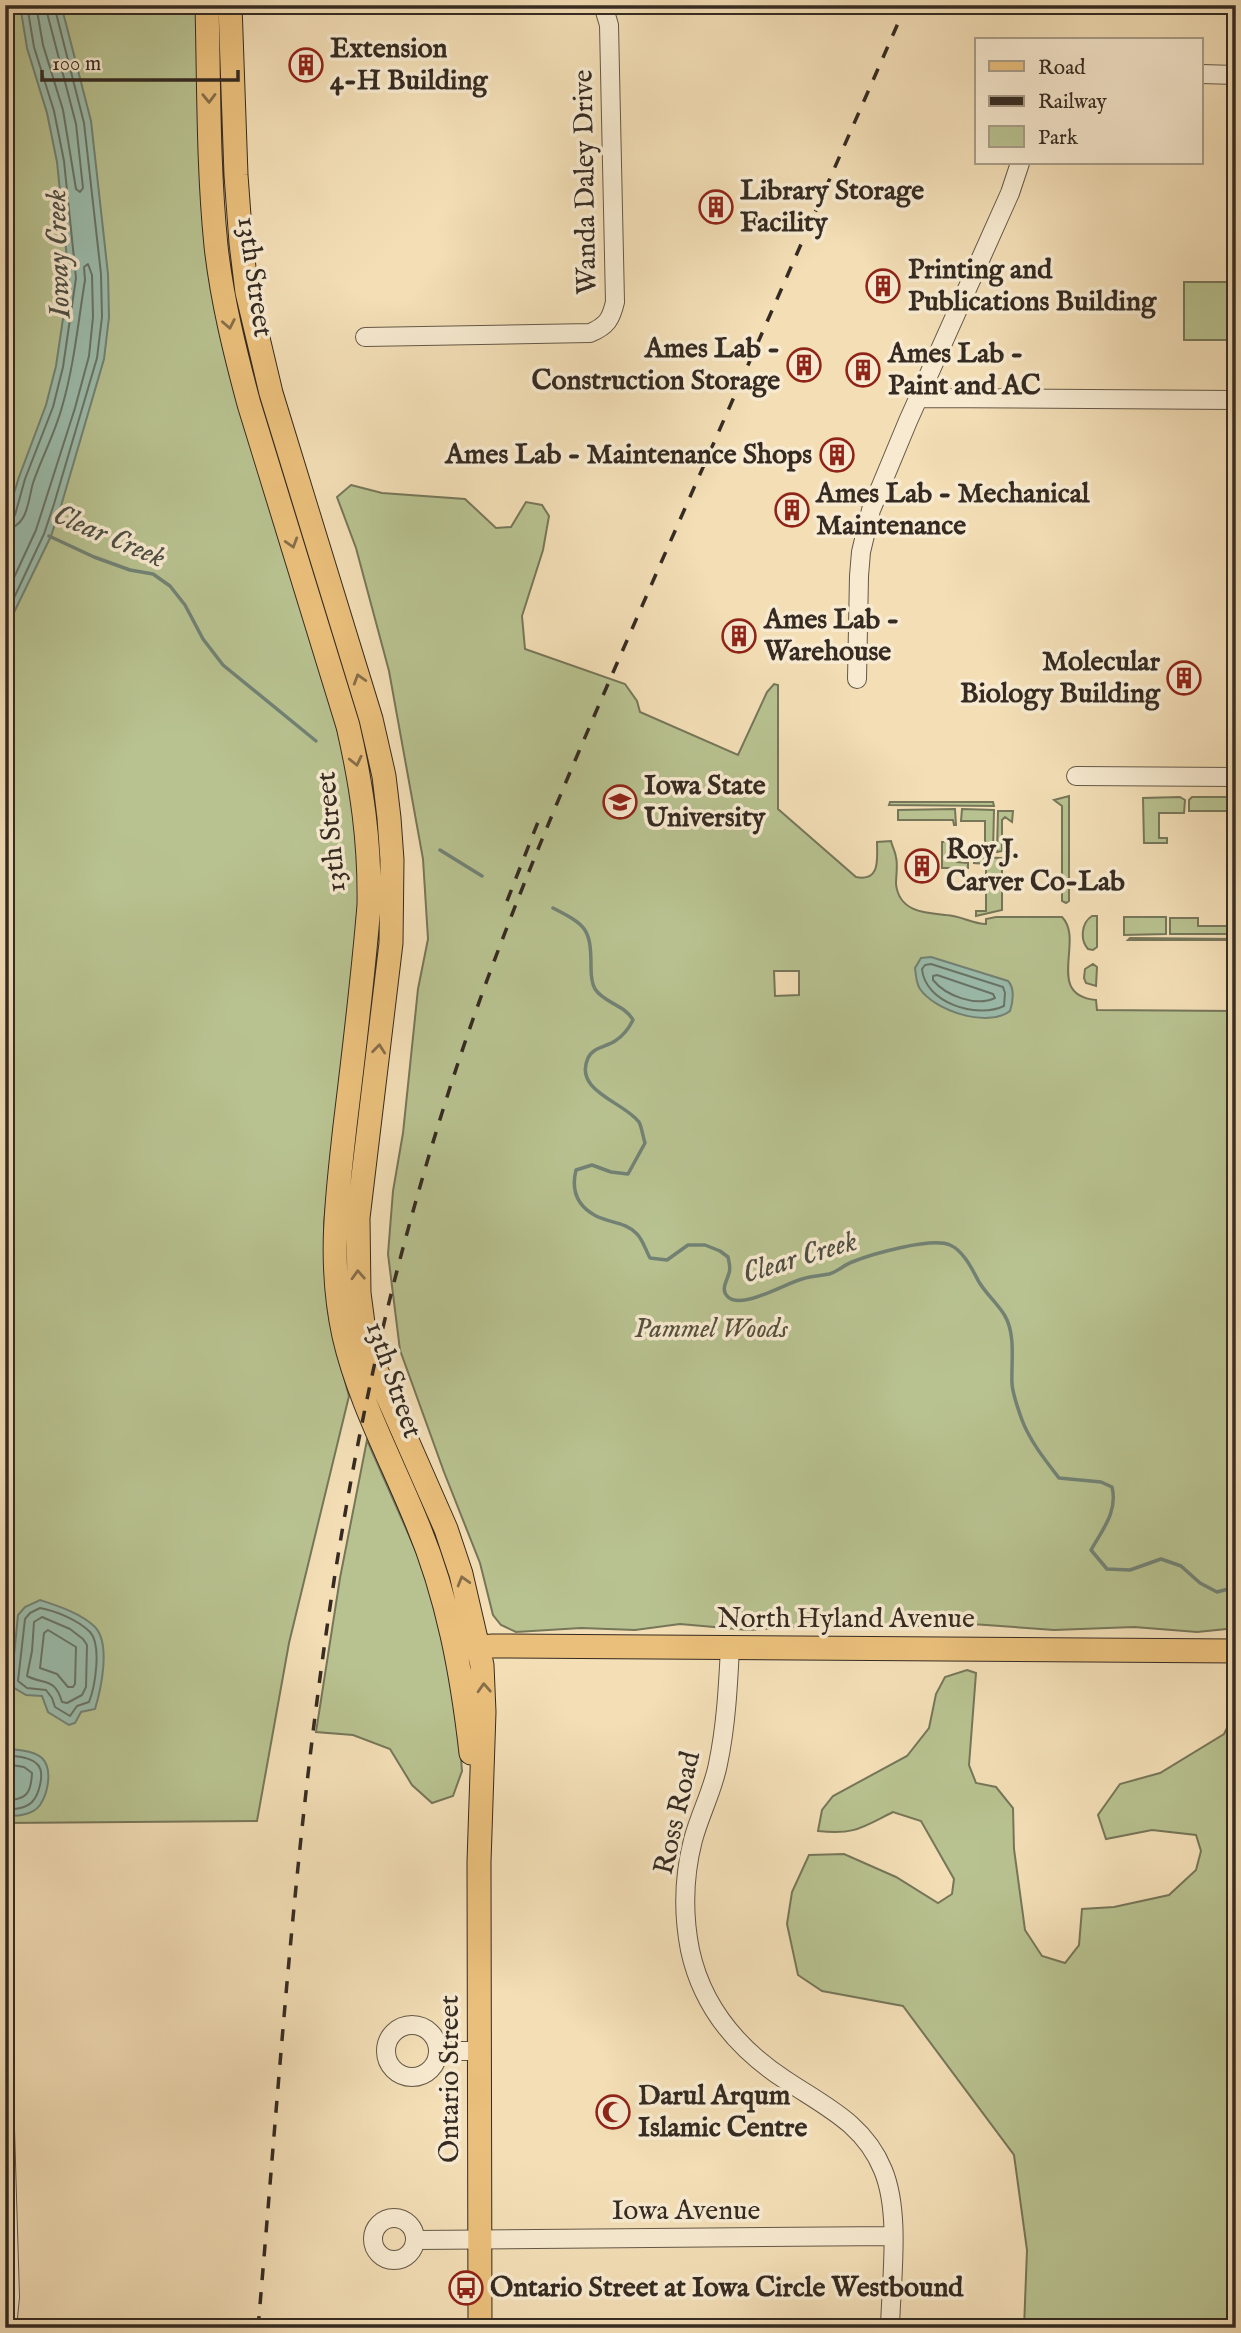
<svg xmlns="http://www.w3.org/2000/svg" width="1241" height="2333" font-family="'IM FELL English',serif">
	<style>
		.green { fill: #b8c290; stroke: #767659; stroke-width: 2; fill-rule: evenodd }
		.water { fill: #9bbcac; stroke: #728275; stroke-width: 2 }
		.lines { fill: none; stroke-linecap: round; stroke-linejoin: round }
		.shore { stroke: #687467; stroke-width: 2 }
		.stream { stroke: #728275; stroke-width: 3.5 }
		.minor-casing { stroke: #645847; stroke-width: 20 }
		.major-casing { stroke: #352b22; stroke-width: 25 }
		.minor { stroke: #f7ead0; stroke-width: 18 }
		.major { stroke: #eabf7b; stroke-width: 23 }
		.rail { stroke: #352b22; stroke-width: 3.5; stroke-dasharray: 12 12; stroke-linecap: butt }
		.oneway { stroke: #866e4a }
		.labels { text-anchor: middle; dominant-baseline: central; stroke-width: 7; stroke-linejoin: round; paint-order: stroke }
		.poi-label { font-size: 28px; font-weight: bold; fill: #352b22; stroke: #f7ead0; text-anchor: start }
		.street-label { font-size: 28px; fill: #352b22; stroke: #f7ead0 }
		.park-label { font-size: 28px; font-style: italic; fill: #56513e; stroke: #f7ead0 }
		.water-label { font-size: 30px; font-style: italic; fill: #4e4f44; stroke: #f7ead0 }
	</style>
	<rect width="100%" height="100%" fill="#f3deb6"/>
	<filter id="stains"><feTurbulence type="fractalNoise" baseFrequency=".00286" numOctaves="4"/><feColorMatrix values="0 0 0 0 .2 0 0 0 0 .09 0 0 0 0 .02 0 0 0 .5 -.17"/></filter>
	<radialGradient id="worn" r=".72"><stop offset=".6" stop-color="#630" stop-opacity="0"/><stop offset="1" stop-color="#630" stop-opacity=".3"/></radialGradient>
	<!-- green -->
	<path class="green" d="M5,5h194l5,178 76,345 72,253 10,114 -38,328v34l4,54 7,33 14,52 -60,247 -32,178 -252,2z
		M1233,102h3v108h-4z
		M1184,282h52v58h-52z
		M351,485l31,8 83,6 31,29 15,-1 15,-25 16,3 7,11 -6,34 -21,66 3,33 100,35 12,17 3,11 98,43 29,-63 7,-8 4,1v124l78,68c25,5 21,-19 21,-35l14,-1c1,5 4,10 5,16 2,8 0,18 0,27 3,28 29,29 50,31 17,1 25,9 40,9v-5l10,-2h66c23,23 -18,78 34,83l1,10 139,1v617l-39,4 -63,-5 -80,3 -82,-6 -81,3 -52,-3 -91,6 -68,-6 -45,6 -54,-2 -65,4 -15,-7 -8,-10 -13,-52 -36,-91 -44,-122 -12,-96 5,-63 10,-58 15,-144 10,-50 -5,-80 -34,-188 -33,-123 -19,-51zM774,971h25v24l-24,1z
		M1069,796v105l-3,2 -4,-2v-95l-8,-6z
		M1180,797l5,3 -1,13h-25v25h8v5h-23l-1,-45z
		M1192,797h44v14h-47v-11z
		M890,802h103l1,4 -105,-1z
		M955,809l1,16h-2l-1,-5h-55v-10z
		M962,809l32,1 -1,42h-19v-6l11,-1v-24h-24z
		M998,811h15l-1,11 -7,-5 -3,3v31l-5,1z
		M942,842h13c-6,7 -6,15 2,20l11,1v5h-26z
		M974,857l28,1v52l-26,6v-5h10v-47l-12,-1z
		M1092,916h5v31l-4,3 -5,-1c-8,-9 -7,-26 4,-33z
		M1124,917h42v17l-42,1z
		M1170,918h28v8h38v8h-66z
		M1130,938l106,1v1h-108z
		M1093,964l4,3 -1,19 -10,-3 -2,-5 1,-9z
		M367,1440l63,143 26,110 6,78 -9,25 -21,7 -20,-18 -22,-36 -37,-14 -37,-3 24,-154z
		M967,1670l9,3 -7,92 7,18 20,4 17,21 1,41 11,81 17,26 23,7 14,-18 3,-36 32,-2 55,-12 27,-25 5,-19 -5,-16 -44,-5 -46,9 -8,-24 22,-31 40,-11 64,-39 12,-24v94l-4,5 4,23v137l-8,56 8,45v258h-212l3,-78 -13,-95 -111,-149 -81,-15 -24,-16 -11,-51 5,-32 17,-37 35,-1 52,23 42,26 14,-9 2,-15 -33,-58 -28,-9c-32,16 -39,23 -75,19l4,-21 11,-14 74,-40 22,-28 7,-34 9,-17z"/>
	<!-- water -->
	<path class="water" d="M20,5h41l4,15 26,101 17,153 1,43 -5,42 -43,147 -10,30 -46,95v-109l14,-45 27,-72 10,-39 13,-88 -12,-116 -10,-49 -20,-65z
		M931,957l77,24c7,7 5,21 2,30 -22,17 -75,0 -90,-22 -4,-6 -4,-14 -5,-21l6,-10z
		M40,1600c18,6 41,13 55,27 16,17 6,62 0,82l-14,3 -6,11 -6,2 -21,-13 -6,-16 -16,-1 -15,-9 7,-71 7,-8z
		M5,1748c12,2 28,2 37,10 11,11 6,35 -2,47 -7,10 -24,12 -35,10z"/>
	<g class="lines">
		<!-- shore -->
		<path class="shore" d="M36,5l7,40 20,65 13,79 4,3 3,-4 -7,-64 -31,-119
			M5,520l6,-1 4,-4 10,-36 28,-72 10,-40 13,-89 -12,-117 -10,-50 -20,-64 -7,-42
			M5,529c23,-1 23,-29 28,-46 9,-26 22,-50 29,-76 12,-41 16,-84 23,-127l-1,-13 4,-3 4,11 1,42 -4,39 -14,52 -39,122 -31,67
			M5,617l39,-83 10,-30 43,-146 5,-41 -1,-43 -17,-151 -30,-118
			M931,964l72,23 2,6 -1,13c-27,13 -79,-3 -82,-37l3,-4z
			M937,975l56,19 2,4c-19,9 -49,-2 -62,-18v-4z
			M40,1608c16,3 38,12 50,24 12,13 5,55 -1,70l-12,4 -7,10 -15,-9 -3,-9 -6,-8 -19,-2 -9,-7 7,-62 5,-6z
			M42,1617l28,12 13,10 4,6 -1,42 -4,8 -15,8 -5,-1c-7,-25 -18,-17 -35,-26l5,-25 2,-29z
			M48,1630l28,17 -1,37 -2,3h-5l-11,-13 -17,-6 4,-35z
			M5,1755c11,2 25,1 33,10 7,8 1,30 -6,37 -7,7 -18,7 -27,8
			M5,1764l19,3 8,6c-1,22 -6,26 -27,28"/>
		<!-- stream -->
		<path class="stream" d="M49,536l45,21 36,13 23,4 17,12 15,19 18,34 20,26 93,76
			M440,850l42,26
			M553,908c33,17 38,20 38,59 0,7 0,15 4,22 9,14 30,16 38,31 -4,8 -10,16 -18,21 -9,6 -22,6 -27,17 -15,33 36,44 51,64 3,6 4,15 6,21l-17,31 -17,-2 -19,-7 -16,5c-5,20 1,36 20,46 14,7 30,6 41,18 6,6 9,17 13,24l17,2 21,-15h17l15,6 8,6c1,5 3,11 1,16 -2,8 -9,17 -1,24 14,13 58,-14 74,-18 9,-3 18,-3 27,-5 8,-2 15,-9 23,-12 20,-8 79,-25 98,-17 14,6 23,26 29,37 8,13 19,22 26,34 11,19 6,47 7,68 1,11 6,25 10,36 8,21 23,40 37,58l42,4 11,5c6,24 -9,42 -21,63l16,19 23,1 31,-11 20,7 19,17 17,9 15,-4 4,-5"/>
		<defs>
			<path id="minor" d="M1201,74l35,1
				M365,337l225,-4c17,-7 21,-14 25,-31l-6,-277 -6,-20
				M919,398l317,2
				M857,679l2,-103 2,-24 10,-42 37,-89 102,-228 10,-30
				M1076,776l160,1
				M730,1648c-2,39 -4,78 -12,116 -5,26 -18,50 -25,76 -9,35 -10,74 -3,110 12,56 47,98 94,129 40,27 80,44 99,91 18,43 8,111 7,158
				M386 2051a26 26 0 1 1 52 0a26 26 0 1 1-52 0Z
				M438,2051h41
				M5,2129l5,168 -3,31
				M373 2239a21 21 0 1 1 42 0a21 21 0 1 1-42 0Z
				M415,2240l478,-4"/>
			<path id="major" d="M207,5c2,80 1,161 9,241 6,54 19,106 33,158l99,322c14,61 22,116 21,179 -6,74 -15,147 -24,221 -8,73 -17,137 -1,210 15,65 48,125 73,187 31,74 45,151 54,230
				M230,5l6,170 5,68 6,49 24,101 100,326 13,57 5,42 3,42 -1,83 -33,275 1,75 5,38 9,32 73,166 15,45 21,91 2,47 -5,150 1,466
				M467,1648l26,-2 743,5"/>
		</defs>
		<!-- minor casing -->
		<use href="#minor" class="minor-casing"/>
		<!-- major casing -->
		<use href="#major" class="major-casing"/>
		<!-- minor -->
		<use href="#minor" class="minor"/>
		<!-- major -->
		<use href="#major" class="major"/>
		<!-- rail -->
		<path class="rail" d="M507,901l31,-79
			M258,2328c31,-357 50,-717 141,-1065 24,-91 51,-181 83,-269 53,-146 116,-287 178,-429 82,-186 164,-373 246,-560"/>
	</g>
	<!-- one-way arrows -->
	<defs><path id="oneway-chevron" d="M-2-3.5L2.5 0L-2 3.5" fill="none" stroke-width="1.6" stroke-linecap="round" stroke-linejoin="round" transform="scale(1.75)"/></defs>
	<g class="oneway">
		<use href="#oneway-chevron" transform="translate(209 98) rotate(89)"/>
		<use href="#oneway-chevron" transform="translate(229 324) rotate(79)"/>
		<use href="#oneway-chevron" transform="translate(292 543) rotate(73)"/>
		<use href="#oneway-chevron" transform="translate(359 679) rotate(-107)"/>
		<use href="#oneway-chevron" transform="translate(356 761) rotate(77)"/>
		<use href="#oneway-chevron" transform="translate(379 1049) rotate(-84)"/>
		<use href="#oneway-chevron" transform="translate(358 1275) rotate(-93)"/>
		<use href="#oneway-chevron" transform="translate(463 1581) rotate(-106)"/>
		<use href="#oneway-chevron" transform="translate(484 1688) rotate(-93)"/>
	</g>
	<!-- icons -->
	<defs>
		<symbol id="building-ring" viewBox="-11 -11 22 22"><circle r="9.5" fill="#f7ead0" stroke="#8f2418" stroke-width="1.5"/><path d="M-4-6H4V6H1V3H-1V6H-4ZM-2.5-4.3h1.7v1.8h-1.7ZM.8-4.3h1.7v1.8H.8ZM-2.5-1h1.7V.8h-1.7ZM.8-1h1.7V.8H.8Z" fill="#8f2418"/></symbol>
		<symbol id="university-ring" viewBox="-11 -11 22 22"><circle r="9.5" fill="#f7ead0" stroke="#8f2418" stroke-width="1.5"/><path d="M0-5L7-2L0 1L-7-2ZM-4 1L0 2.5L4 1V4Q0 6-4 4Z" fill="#8f2418"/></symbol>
		<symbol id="mosque-ring" viewBox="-11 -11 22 22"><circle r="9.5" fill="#f7ead0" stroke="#8f2418" stroke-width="1.5"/><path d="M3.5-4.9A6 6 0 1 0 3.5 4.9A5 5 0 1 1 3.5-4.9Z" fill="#8f2418"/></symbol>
		<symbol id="bus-ring" viewBox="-11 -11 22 22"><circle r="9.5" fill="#f7ead0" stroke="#8f2418" stroke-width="1.5"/><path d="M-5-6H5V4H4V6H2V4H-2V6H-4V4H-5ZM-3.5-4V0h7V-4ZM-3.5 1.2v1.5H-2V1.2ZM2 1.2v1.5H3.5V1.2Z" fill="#8f2418"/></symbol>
	</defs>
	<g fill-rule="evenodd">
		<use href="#building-ring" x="287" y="46" width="38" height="38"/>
		<use href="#building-ring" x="697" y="188" width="38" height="38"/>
		<use href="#building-ring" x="864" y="267" width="38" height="38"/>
		<use href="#building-ring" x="785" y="346" width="38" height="38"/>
		<use href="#building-ring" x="844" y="351" width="38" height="38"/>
		<use href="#building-ring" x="818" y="436" width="38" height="38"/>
		<use href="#building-ring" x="773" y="491" width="38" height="38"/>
		<use href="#building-ring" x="720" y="617" width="38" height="38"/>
		<use href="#building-ring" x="1165" y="659" width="38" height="38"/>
		<use href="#university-ring" x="601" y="783" width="38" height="38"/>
		<use href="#building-ring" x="903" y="847" width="38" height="38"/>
		<use href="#mosque-ring" x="594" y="2093" width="38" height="38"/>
		<use href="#bus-ring" x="447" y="2269" width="38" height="38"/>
	</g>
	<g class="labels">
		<!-- poi labels -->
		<g class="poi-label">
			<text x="330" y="49">Extension<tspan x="330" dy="32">4-H Building</tspan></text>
			<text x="740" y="191">Library Storage<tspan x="740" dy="32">Facility</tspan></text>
			<text x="908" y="270">Printing and<tspan x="908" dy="32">Publications Building</tspan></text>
			<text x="780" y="349" text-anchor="end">Ames Lab -<tspan x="780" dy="32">Construction Storage</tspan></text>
			<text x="888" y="354">Ames Lab -<tspan x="888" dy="32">Paint and AC</tspan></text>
			<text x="812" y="455" text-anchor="end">Ames Lab - Maintenance Shops</text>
			<text x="816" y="494">Ames Lab - Mechanical<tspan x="816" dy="32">Maintenance</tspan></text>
			<text x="764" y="620">Ames Lab -<tspan x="764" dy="32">Warehouse</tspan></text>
			<text x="1160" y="662" text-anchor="end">Molecular<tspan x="1160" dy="32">Biology Building</tspan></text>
			<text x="644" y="786">Iowa State<tspan x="644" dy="32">University</tspan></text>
			<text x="946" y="850">Roy J.<tspan x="946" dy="32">Carver Co-Lab</tspan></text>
			<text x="638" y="2096">Darul Arqum<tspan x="638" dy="32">Islamic Centre</tspan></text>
			<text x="490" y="2288">Ontario Street at Iowa Circle Westbound</text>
		</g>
		<!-- street labels -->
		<g class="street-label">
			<text transform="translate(586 182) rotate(-91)">Wanda Daley Drive</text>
			<text transform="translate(254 277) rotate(82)">13th Street</text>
			<text transform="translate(332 832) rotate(-95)">13th Street</text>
			<text transform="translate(393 1380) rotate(71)">13th Street</text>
			<text x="846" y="1619">North Hyland Avenue</text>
			<text transform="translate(678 1813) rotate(-77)">Ross Road</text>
			<text transform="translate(450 2079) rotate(-90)">Ontario Street</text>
			<text x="686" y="2211">Iowa Avenue</text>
		</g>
		<!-- park labels -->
		<g class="park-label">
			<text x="711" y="1329">Pammel Woods</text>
		</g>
		<!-- water labels -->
		<g class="water-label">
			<text transform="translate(59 254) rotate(-92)">Ioway Creek</text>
			<text transform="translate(109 537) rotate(23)">Clear Creek</text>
			<text transform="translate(800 1258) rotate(-17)">Clear Creek</text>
		</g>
	</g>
	<!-- margin -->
	<rect width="1241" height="2333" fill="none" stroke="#f3deb6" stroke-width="28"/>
	<rect x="7" y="7" width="1227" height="2319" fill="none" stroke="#352b22" stroke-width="3.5"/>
	<rect x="14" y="14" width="1213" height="2305" fill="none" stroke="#352b22" stroke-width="2"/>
	<!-- legend -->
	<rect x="975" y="38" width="228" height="126" fill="#f7ead0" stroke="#a99e8a" stroke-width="2"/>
	<rect x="989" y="61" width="35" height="10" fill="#eabf7b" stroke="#a99e8a" stroke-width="2"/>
	<text x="1038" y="74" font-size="21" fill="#352b22">Road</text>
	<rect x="989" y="96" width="35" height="10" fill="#352b22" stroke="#a99e8a" stroke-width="2"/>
	<text x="1038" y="108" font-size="21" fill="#352b22">Railway</text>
	<rect x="989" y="126" width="35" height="21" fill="#b8c290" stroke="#a99e8a" stroke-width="2"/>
	<text x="1038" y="144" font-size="21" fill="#352b22">Park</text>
	<!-- scale -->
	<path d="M42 70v10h196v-10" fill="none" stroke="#352b22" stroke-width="3.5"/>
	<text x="52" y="70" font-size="21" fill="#352b22" stroke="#f7ead0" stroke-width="5" paint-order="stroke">100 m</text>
	<rect width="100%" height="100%" filter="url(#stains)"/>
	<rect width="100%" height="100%" fill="url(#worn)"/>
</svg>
